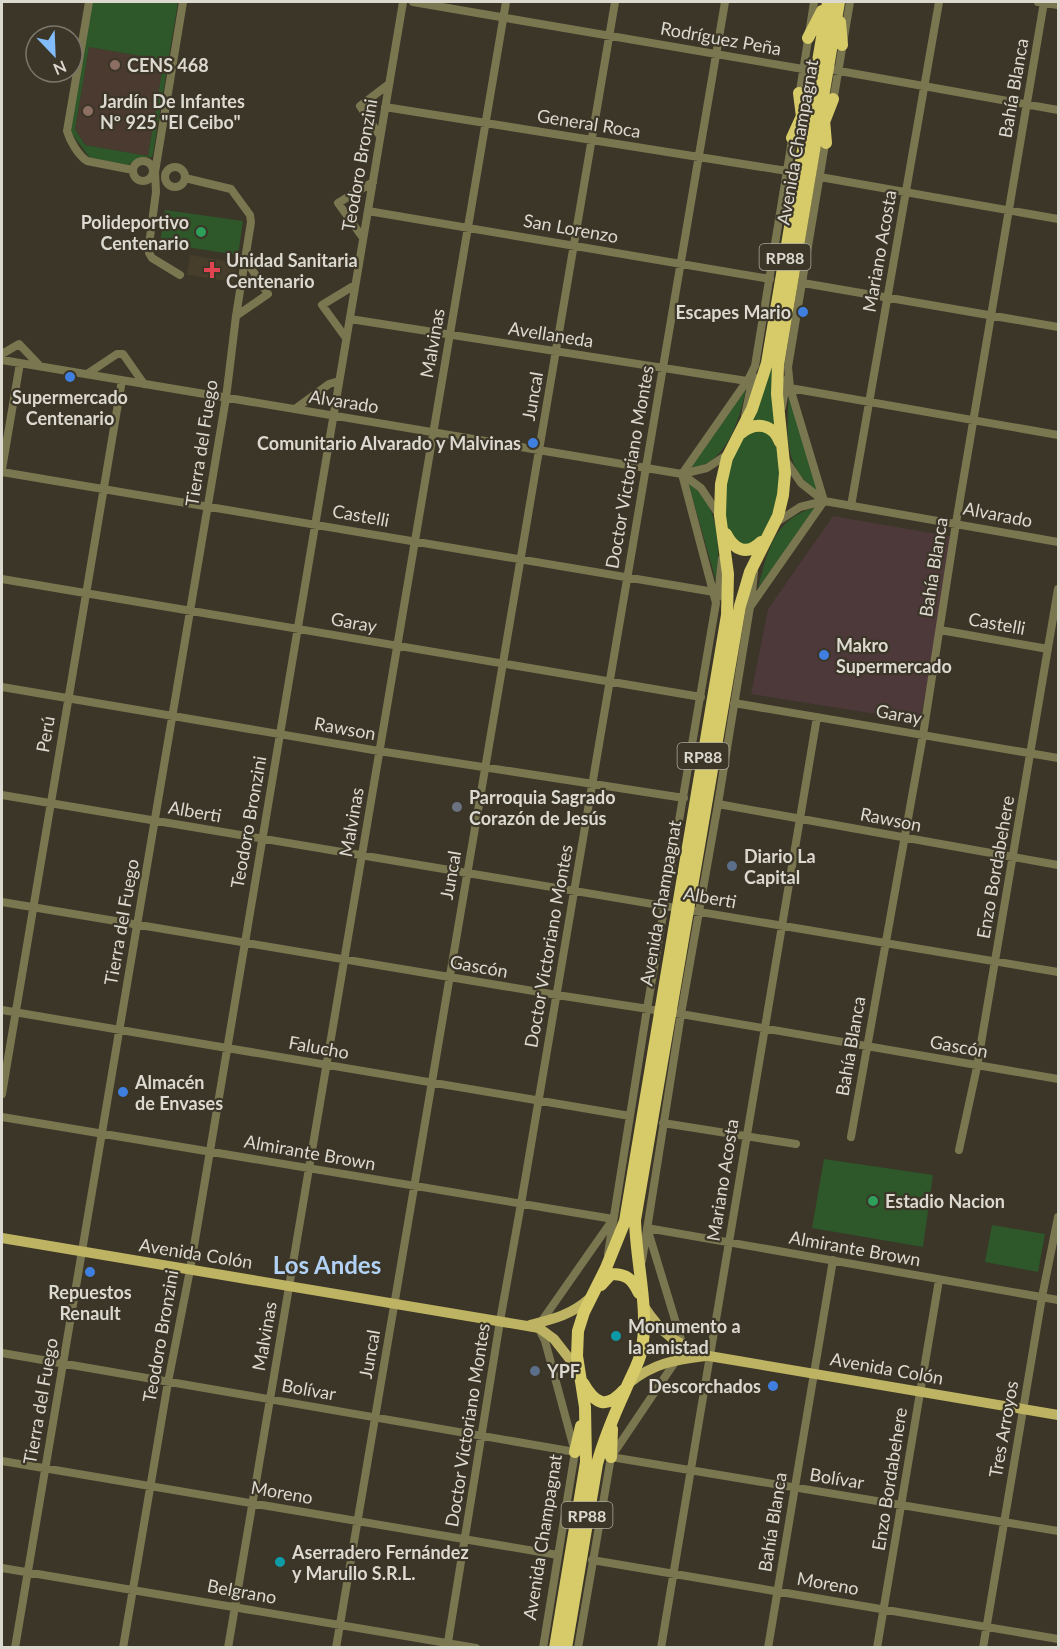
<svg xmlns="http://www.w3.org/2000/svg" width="1060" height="1649" font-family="Lato,sans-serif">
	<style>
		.commercial { fill: #4d383a }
		.built { fill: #463e2a }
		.education { fill: #4b3a2f }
		.green { fill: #2e572a; fill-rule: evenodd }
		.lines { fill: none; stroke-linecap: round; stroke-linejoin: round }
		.minor { stroke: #7a7650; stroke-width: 8 }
		.major { stroke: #bdb362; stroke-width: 10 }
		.highway { stroke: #d7cb69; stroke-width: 12 }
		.education-dot { fill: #8d6e63; stroke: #3b3628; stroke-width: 2 }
		.leisure-dot { fill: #2e9e5b; stroke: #3b3628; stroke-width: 2 }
		.health-dot { fill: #e0444e; stroke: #3b3628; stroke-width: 2 }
		.shop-dot { fill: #3f7fe0; stroke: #3b3628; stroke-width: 2 }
		.worship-dot { fill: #6b7280; stroke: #3b3628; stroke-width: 2 }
		.service-dot { fill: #5c6f8a; stroke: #3b3628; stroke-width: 2 }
		.culture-dot { fill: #0f9aa8; stroke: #3b3628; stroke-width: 2 }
		.labels { text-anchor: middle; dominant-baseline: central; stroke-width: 4.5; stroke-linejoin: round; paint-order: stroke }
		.shield { fill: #3b3628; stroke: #aca89e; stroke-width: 1.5 }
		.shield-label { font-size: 16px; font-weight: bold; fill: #dcd9d0 }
		.street-label { font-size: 18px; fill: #dcd9d0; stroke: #3b3628 }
		.poi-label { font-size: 18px; font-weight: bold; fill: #dcd9d0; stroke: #3b3628; text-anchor: start }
		.district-label { font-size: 24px; font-weight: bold; fill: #b2d2f5; stroke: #3b3628 }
	</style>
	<rect width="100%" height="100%" fill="#3b3628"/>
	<!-- commercial -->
	<path class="commercial" d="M833,516l122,21 -35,184 -169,-27 17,-85z"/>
	<!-- built -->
	<path class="built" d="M190,255l47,8 -3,19 -47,-7z"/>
	<!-- education -->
	<path class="education" d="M89,47l76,13 -17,96 -63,-11 -10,-16z"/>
	<!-- green -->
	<path class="green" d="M92,2h86l-25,152 -1,3 -12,1 -12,7 -38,-7 -20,-27zM89,47l75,13 -16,96 -63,-11 -10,-16z
		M819,75l-44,350 -9,-4h-15z
		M165,210l78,11 -5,34 -78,-12z
		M746,387c-4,24 -14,58 -34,73 -7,5 -15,7 -23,8z
		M789,392l29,99c-36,-22 -31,-61 -29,-99z
		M763,430c3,3 8,6 10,10 14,20 4,90 -18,102 -3,2 -10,2 -14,3 -3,-3 -7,-7 -10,-10 -14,-22 -4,-87 18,-102 4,-2 9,-2 14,-3z
		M688,482c31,21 33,64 28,99z
		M817,507l-59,81c10,-39 16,-70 59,-81z
		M824,1159l109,16 -10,72 -111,-19z
		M992,1225l53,9 -7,38 -53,-10z"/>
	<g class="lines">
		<!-- minor -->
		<path class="minor" d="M89,2l-22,129c3,10 11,24 20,30l46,9
			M413,2l390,67 14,-2 241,43
			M1038,2l20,3
			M799,97l15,-95
			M833,102l17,-100
			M385,107l402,64
			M380,136l-20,-30 29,-22
			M133 171a10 10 0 1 1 20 0a10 10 0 1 1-20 0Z
			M165 177a10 10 0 1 1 20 0a10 10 0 1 1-20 0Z
			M820,177l238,42
			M368,211l402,68
			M363,238l-25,-35 35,-21
			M180,275l-28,-17 -3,-5v-8l7,-53 -1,-20 28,-170
			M803,283l255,44
			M236,316l32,-22 -23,-35
			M350,319l397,62
			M346,338l-24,-33 33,-20
			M2,354l17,-10 21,22
			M2,360l680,114 25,-6 21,-14
			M87,374l30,-20h6l21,30
			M790,388l268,47
			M782,407l5,-28
			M295,409l34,-25 10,-3
			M745,416l8,-40
			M786,461l15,22 23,18
			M2,469l18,-106
			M2,472l712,120
			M682,474l67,-96 6,-12 38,-232
			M682,474l19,14 18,27
			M824,501l-34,-113 -2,-21 38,-229
			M851,506l88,-504
			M777,522l23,-15 24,-6 234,41
			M2,579l699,118
			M718,597l4,-38
			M751,604l3,-32
			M940,630l108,19
			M2,687l377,64 305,47
			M734,703l324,55
			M2,795l1056,177
			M718,804l340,61
			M2,902l555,93 124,19 377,65
			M2,1010l628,106
			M2,1094l120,-714
			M2,1117l611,102
			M663,1123l133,21
			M851,1137l72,-402 33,-212 88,-521
			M959,1150l18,-83 81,-478
			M647,1228l411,72
			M648,1231l35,115
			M608,1254l39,-245 69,-406 -34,-129
			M642,1261l39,-247 37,-210 32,-197 74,-106
			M541,1322l70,-100
			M539,1329l6,12 30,111 -32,196
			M2,1353l573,99
			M611,1457l447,74
			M2,1461l556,94
			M592,1560l466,79
			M2,1568l474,80
			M15,1648l211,-1250 10,-82 15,-94 -1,-7 -19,-26 -46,-11
			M123,1648l45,-266 22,-112 213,-1268
			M228,1648l278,-1646
			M336,1648l279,-1646
			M447,1648l53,-327 21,-117 204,-1202
			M578,1648l33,-191 66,-98
			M661,1648l156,-931
			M768,1648l65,-388
			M877,1648l62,-368
			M983,1648l59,-351 16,-80"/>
		<!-- major -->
		<path class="major" d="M2,1238l537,90 15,11 25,32
			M643,1305c21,32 31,37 66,51l349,59
			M530,1325c23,-6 41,-10 59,-26
			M629,1383c25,-20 45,-23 76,-27"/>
		<!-- highway -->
		<path class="highway" d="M840,22l2,23
			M808,38l14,-27
			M799,93l4,32
			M824,120l2,23
			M824,122l9,-23
			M792,138l10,-22
			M741,433c15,-12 32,-9 39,9
			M726,534c8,16 21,22 35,8
			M601,1285l10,-11c16,0 21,5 28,19
			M583,1383c12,21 23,27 41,7
			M575,1452l6,-26
			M611,1457l1,-28
			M555,1648l31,-186 -1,-55 -8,-51 1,-25 6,-19 22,-44 19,-47 102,-606 1,-41 -8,-59 1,-31 6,-26 25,-49 15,-46 61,-361
			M566,1648l31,-184c7,-25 17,-49 28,-73 6,-15 14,-27 17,-42 7,-43 -6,-86 -7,-129l105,-614 10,-34 28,-56 5,-21 2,-22 -8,-79 1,-29 61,-363"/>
	</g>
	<!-- markers -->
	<g class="education-dot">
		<circle cx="115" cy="65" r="6"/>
		<circle cx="88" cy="111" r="6"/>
	</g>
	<g class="leisure-dot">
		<circle cx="201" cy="232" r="6"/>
		<circle cx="873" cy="1201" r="6"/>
	</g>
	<path class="health-dot" d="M209 261h6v6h6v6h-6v6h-6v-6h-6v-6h6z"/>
	<g class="shop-dot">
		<circle cx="803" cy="312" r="6"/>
		<circle cx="70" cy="377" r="6"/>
		<circle cx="533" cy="443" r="6"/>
		<circle cx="824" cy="655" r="6"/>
		<circle cx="123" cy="1092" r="6"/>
		<circle cx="90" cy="1272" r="6"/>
		<circle cx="773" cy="1386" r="6"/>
	</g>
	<circle class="worship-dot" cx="457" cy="807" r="6"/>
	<g class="service-dot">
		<circle cx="732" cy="866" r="6"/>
		<circle cx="535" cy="1371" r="6"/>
	</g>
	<g class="culture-dot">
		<circle cx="616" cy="1336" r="6"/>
		<circle cx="280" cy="1562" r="6"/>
	</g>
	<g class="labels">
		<!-- shield labels -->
		<g class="shield">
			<rect x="759.5" y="244" width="51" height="26" rx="4.5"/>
			<rect x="677.5" y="743" width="51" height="26" rx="4.5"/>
			<rect x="561.5" y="1502" width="51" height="26" rx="4.5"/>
		</g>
		<g class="shield-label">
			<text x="785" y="257">RP88</text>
			<text x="703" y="756">RP88</text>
			<text x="587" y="1515">RP88</text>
		</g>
		<!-- street labels -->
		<g class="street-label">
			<text transform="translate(721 38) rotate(10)">Rodríguez Peña</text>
			<text transform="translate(1013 88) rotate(-80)">Bahía Blanca</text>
			<text transform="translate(589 123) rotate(9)">General Roca</text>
			<text transform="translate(797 142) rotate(-80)">Avenida Champagnat</text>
			<text transform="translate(359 165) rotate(-80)">Teodoro Bronzini</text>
			<text transform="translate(571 228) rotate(10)">San Lorenzo</text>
			<text transform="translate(879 251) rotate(-80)">Mariano Acosta</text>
			<text transform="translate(551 334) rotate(9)">Avellaneda</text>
			<text transform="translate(432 343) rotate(-80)">Malvinas</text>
			<text transform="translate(532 396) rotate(-80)">Juncal</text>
			<text transform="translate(344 401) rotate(9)">Alvarado</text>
			<text transform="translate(201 443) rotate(-81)">Tierra del Fuego</text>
			<text transform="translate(629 467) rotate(-80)">Doctor Victoriano Montes</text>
			<text transform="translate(998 514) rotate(11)">Alvarado</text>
			<text transform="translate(361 515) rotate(10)">Castelli</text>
			<text transform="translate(933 567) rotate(-81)">Bahía Blanca</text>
			<text transform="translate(354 622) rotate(10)">Garay</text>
			<text transform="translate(997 623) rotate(10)">Castelli</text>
			<text transform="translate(899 714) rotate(10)">Garay</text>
			<text transform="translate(345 728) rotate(10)">Rawson</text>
			<text transform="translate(45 734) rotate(-80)">Perú</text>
			<text transform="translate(195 811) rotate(10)">Alberti</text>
			<text transform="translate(891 819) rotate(11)">Rawson</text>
			<text transform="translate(248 822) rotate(-80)">Teodoro Bronzini</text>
			<text transform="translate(351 822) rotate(-80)">Malvinas</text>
			<text transform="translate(995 867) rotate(-80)">Enzo Bordabehere</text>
			<text transform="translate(450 875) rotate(-80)">Juncal</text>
			<text transform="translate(710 897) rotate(10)">Alberti</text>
			<text transform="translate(660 903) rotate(-80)">Avenida Champagnat</text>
			<text transform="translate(121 922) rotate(-80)">Tierra del Fuego</text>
			<text transform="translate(548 946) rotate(-80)">Doctor Victoriano Montes</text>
			<text transform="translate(479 966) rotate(10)">Gascón</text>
			<text transform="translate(850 1046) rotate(-80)">Bahía Blanca</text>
			<text transform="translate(959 1046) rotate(10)">Gascón</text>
			<text transform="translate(319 1047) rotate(10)">Falucho</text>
			<text transform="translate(310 1152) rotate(10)">Almirante Brown</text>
			<text transform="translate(722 1180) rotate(-81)">Mariano Acosta</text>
			<text transform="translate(855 1248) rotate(10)">Almirante Brown</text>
			<text transform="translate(196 1253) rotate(9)">Avenida Colón</text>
			<text transform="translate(160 1336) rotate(-80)">Teodoro Bronzini</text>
			<text transform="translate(264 1336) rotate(-80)">Malvinas</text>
			<text transform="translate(369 1354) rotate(-80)">Juncal</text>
			<text transform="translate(887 1368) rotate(10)">Avenida Colón</text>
			<text transform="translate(309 1389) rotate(10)">Bolívar</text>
			<text transform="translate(40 1401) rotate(-80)">Tierra del Fuego</text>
			<text transform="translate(467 1425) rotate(-81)">Doctor Victoriano Montes</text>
			<text transform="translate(1003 1429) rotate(-80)">Tres Arroyos</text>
			<text transform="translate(837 1478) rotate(9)">Bolívar</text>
			<text transform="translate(889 1479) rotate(-81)">Enzo Bordabehere</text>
			<text transform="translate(282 1492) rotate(10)">Moreno</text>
			<text transform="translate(772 1522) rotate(-81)">Bahía Blanca</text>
			<text transform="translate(542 1537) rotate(-81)">Avenida Champagnat</text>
			<text transform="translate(828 1583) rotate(10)">Moreno</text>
			<text transform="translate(242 1591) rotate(10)">Belgrano</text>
		</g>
		<!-- poi labels -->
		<g class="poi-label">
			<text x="127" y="65">CENS 468</text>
			<text x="100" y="101">Jardín De Infantes<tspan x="100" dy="21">Nº 925 "El Ceibo"</tspan></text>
			<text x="189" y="222" text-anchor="end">Polideportivo<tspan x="189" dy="21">Centenario</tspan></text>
			<text x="226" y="260">Unidad Sanitaria<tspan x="226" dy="21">Centenario</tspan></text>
			<text x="791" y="312" text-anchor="end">Escapes Mario</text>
			<text x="70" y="397" text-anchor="middle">Supermercado<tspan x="70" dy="21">Centenario</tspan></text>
			<text x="521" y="443" text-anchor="end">Comunitario Alvarado y Malvinas</text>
			<text x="836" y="645">Makro<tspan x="836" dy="21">Supermercado</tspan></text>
			<text x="469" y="797">Parroquia Sagrado<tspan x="469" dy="21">Corazón de Jesús</tspan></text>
			<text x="744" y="856">Diario La<tspan x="744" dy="21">Capital</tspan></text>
			<text x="135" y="1082">Almacén<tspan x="135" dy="21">de Envases</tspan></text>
			<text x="885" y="1201">Estadio Nacion</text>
			<text x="90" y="1292" text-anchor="middle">Repuestos<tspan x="90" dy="21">Renault</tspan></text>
			<text x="628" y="1326">Monumento a<tspan x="628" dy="21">la amistad</tspan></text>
			<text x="547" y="1371">YPF</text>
			<text x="761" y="1386" text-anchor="end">Descorchados</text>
			<text x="292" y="1552">Aserradero Fernández<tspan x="292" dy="21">y Marullo S.R.L.</tspan></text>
		</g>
		<!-- district labels -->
		<g class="district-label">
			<text x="327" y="1264">Los Andes</text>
		</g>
	</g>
	<!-- border -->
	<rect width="1060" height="1649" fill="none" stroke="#dcd9d0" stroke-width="6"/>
	<!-- north arrow -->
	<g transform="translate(54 54) rotate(157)"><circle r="28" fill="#3b3628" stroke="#7b776b" stroke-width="1.5"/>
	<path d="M0-4.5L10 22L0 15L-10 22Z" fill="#82bcfa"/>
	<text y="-9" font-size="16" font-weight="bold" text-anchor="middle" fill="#dcd9d0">N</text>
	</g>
</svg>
